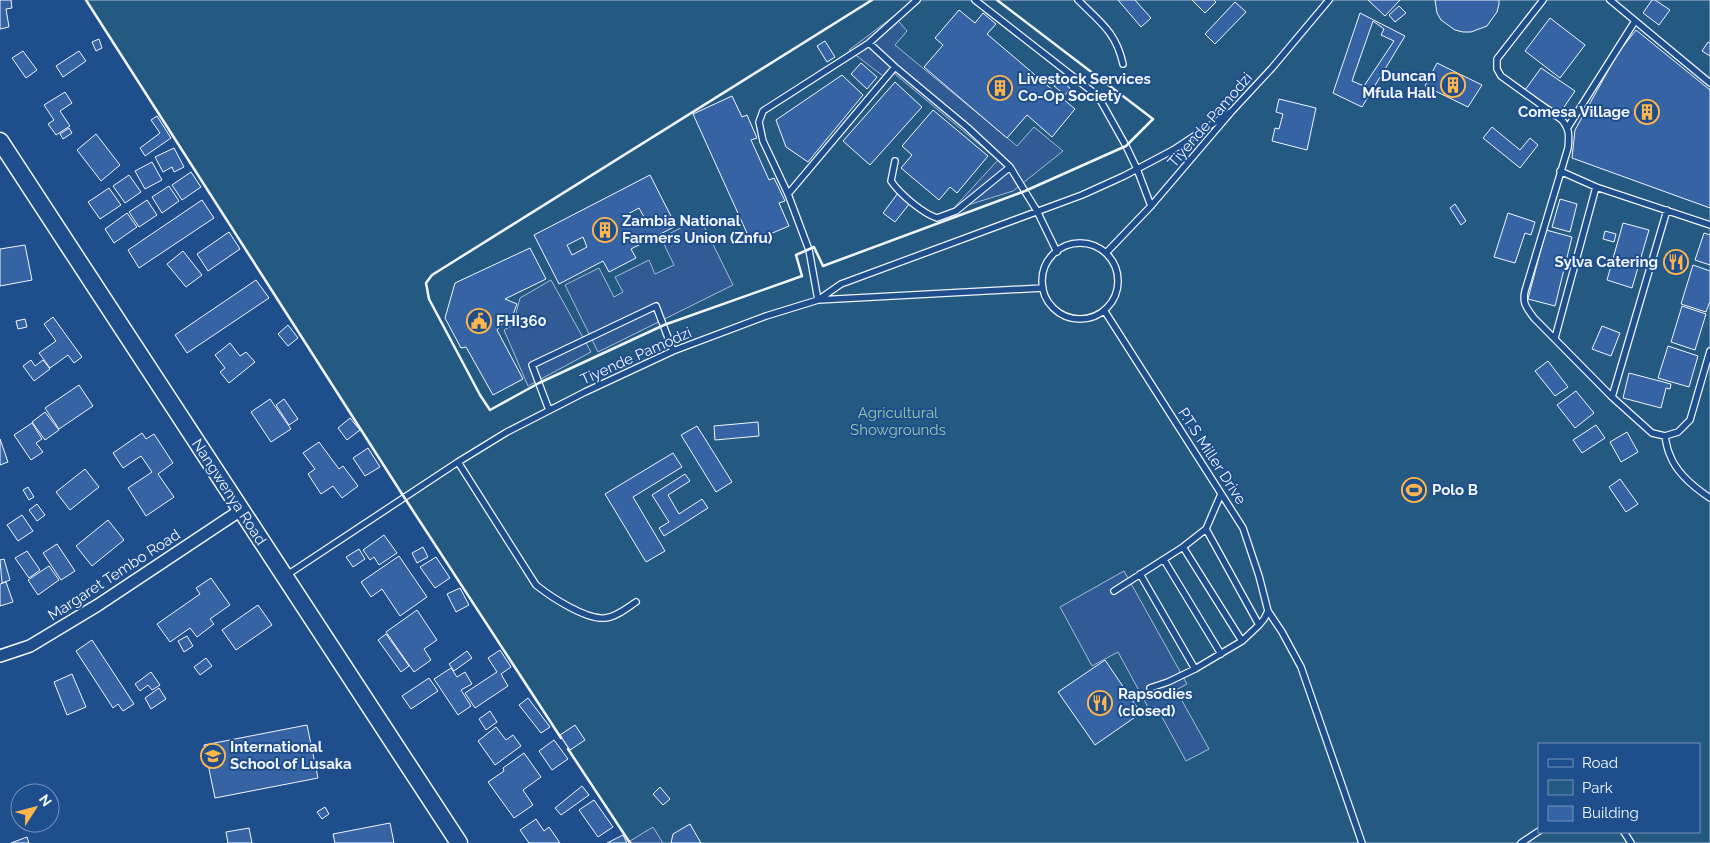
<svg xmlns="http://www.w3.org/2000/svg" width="1710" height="843" font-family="Raleway,sans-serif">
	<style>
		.green { fill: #245a82; stroke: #a8bbd7; fill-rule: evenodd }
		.parking { fill: #305b95; stroke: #a8bbd7 }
		.building { fill: #3563a3; stroke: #f2f6ff; fill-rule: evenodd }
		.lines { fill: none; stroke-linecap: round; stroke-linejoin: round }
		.service-casing { stroke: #f2f6ff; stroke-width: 8 }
		.minor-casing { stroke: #f2f6ff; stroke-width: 14 }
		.secondary-casing { stroke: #f2f6ff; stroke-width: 19 }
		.service { stroke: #1f4e8c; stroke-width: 5.5 }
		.minor { stroke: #1f4e8c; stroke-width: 11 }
		.secondary { stroke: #1f4e8c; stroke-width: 16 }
		.wall { stroke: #f2f6ff; stroke-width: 2.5 }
		.labels { text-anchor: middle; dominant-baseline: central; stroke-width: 4; stroke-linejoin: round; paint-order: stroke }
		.poi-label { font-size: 15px; font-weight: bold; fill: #f2f6ff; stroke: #1f4e8c; text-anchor: start }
		.street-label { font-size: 15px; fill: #f2f6ff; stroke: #1f4e8c }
		.park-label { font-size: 15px; fill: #97c8a6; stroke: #1f4e8c }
	</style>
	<rect width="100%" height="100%" fill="#1f4e8c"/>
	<!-- green -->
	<path class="green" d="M86,0h1624v843h-1080l-226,-346zM1539,744h160v88h-160z"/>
	<!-- parking -->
	<path class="parking" d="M894,16l13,15 -12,14 122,101 17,-19 29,24 -50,40 -61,19 46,-50 -109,-91 -6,7 -34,-26z
		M700,218l33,67 -135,67 -33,-67 34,-17 15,29 9,-5 -8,-15 34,-17 6,14 19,-9 -13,-27z
		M551,280l40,72 -63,34 -24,-56 9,-5 7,-27z
		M1124,571l63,113 -11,6 33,59 -23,12 -30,-55 -7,3 -31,-57 -26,14 -32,-59z
		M653,827l10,16h-31l-2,-2z"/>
	<!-- building -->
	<path class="building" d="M0,0h11l1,8 -6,1 3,18 -9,2z
		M1118,0h17l16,18 -10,9z
		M1192,0h22l2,2 -11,11z
		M1368,0h32l-15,16z
		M1435,0h64v4l-2,8 -10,14 -16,6h-8l-8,-2 -14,-10 -4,-7z
		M1652,0h3l15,10 -11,15 -16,-12z
		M1235,2l11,10 -31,32 -10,-10z
		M1399,6l7,7 -11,9 -6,-7z
		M959,10l16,13 8,-10 13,11 -9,10 88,75 -23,28 -25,-22 -20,23 -83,-71 19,-22 -8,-7z
		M1360,13l45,23 -43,71 -29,-14zM1373,21l11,8 -3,6 13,6 -30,45 -12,-5z
		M1550,18l35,27 -25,33 -35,-27z
		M1636,30l74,60v118l-138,-50 3,-28 43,-77z
		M99,39l3,9 -6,3 -4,-9z
		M825,41l10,16 -8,5 -10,-16z
		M1708,42l2,1v13l-8,-5z
		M23,51l14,19 -11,8 -14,-20z
		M79,51l7,10 -23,16 -7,-11z
		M861,63l16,14 -10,12 -16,-15z
		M1437,63l45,22 -14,22 -43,-21z
		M1541,68l34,23 -15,22 -35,-23z
		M842,75l21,20 -55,67 -22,-15 -10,-27z
		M1059,80l11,8 -5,7 -11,-9z
		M895,82l27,25 -52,58 -27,-24z
		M65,92l7,11 -12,8 10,15 -14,9 -8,-11 6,-4 -10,-15z
		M732,96l10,21 5,-2 10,23 -6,2 18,40 5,-2 11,23 -6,2 10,23 -38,16 -58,-128z
		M1279,99l37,9 -9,42 -35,-9 3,-13 4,1 4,-15 -7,-2z
		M933,110l55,46 -31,37 -7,-6 -11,13 -38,-32 11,-13 -10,-9z
		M157,116l14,22 -26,18 -5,-8 20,-15 -9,-13z
		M1492,127l28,23 10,-12 8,7 -18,23 -37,-30z
		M69,128l3,5 -9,6 -3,-5z
		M96,134l24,31 -19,16 -24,-31z
		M174,148l10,19 -10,5 -2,-5 -9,5 -8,-15z
		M152,162l10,18 -17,9 -10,-18z
		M191,172l10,15 -19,13 -10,-15z
		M129,175l12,17 -16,11 -12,-17z
		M650,175l26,51 -45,23 5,9 -27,14 -6,-11 -44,23 -25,-49zM639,208l5,9 -15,8 -5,-9zM583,237l4,10 -15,8 -5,-10z
		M169,186l10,15 -17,12 -10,-16z
		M109,188l12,17 -21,14 -12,-17z
		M898,193l12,10 -15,19 -12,-9z
		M1560,199l17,5 -7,28 -18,-5z
		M147,200l10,15 -18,12 -10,-15z
		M202,200l12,18 -75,50 -11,-18z
		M1455,204l11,17 -5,4 -11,-17z
		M127,213l10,14 -23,16 -9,-14z
		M1508,213l27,9 -4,13 -6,-2 -10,30 -21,-6z
		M1623,223l26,7 -17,58 -25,-8z
		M1546,230l26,7 -17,69 -27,-7z
		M1605,231l11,3 -2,8 -11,-3z
		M229,232l11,17 -32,22 -11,-17z
		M1704,233l6,2v30l-15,-5z
		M25,245l7,35 -32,6v-37z
		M530,248l16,31 -41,20 12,5 -8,21 -6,-2 -6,7 26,49 -30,16 -27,-48 -5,1 -16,-30 10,-35z
		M183,251l19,24 -16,12 -19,-23z
		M1693,265l17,6v30l-4,11 -25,-8z
		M256,280l13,18 -82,55 -12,-18z
		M1682,306l24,8 -11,36 -24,-8z
		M53,317l29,40 -8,6 -6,-8 -18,13 -11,-15 17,-12 -12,-17z
		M25,319l2,8 -9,2 -2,-8z
		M288,325l10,13 -10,8 -10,-12z
		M1602,326l18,7 -9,23 -19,-7z
		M230,343l10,13 6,-4 9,10 -26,21 -9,-11 5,-4 -10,-13z
		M1668,346l30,10 -9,31 -31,-9z
		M31,360l4,6 8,-6 7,9 -16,12 -11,-15z
		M1548,361l20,26 -13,9 -20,-25z
		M1629,373l42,11 -1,5 -4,-1 -5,20 -38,-10z
		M79,385l14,21 -34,23 -14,-21z
		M1576,391l18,22 -19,15 -18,-23z
		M270,399l21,30 -20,13 -20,-30z
		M284,399l14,20 -9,6 -13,-20z
		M45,412l14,18 -14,10 -13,-18z
		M350,418l10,12 -13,10 -9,-12z
		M758,422l1,14 -44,4 -1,-14z
		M32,423l10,16 -6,4 7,9 -12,8 -17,-25z
		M1596,425l9,13 -23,15 -9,-13z
		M697,426l35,56 -16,10 -35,-57z
		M1627,432l11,20 -17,10 -11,-20z
		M142,433l4,6 8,-5 19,29 -15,11 16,23 -28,19 -18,-28 24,-16 -11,-16 -18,12 -10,-15z
		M0,439l8,23 -8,3z
		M319,442l20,27 4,-3 15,20 -16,12 -9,-12 -12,8 -13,-20 7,-5 -12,-16z
		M368,448l12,19 -15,9 -12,-18z
		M673,453l9,14 -49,30 32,54 -19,11 -41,-68z
		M85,469l14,18 -29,23 -14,-18z
		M685,474l5,7 -22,14 11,19 23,-15 6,9 -44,28 -5,-8 10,-6 -17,-27z
		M1620,479l18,25 -12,8 -17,-25z
		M28,487l6,10 -5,3 -6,-10z
		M37,504l8,11 -8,6 -8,-11z
		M22,515l11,16 -15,10 -11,-16z
		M108,520l16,20 -32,26 -16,-20z
		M384,535l13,18 -18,12 -5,-8 -4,3 -7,-10z
		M57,544l18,27 -14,9 -18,-27z
		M423,547l5,10 -11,6 -5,-10z
		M359,549l6,10 -12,8 -7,-10z
		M27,551l13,19 -11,8 -14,-20z
		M399,556l28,41 -27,19 -18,-27 -11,8 -10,-15z
		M436,557l14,21 -15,10 -15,-21z
		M4,559l6,21 -8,3 -2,-23z
		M49,566l10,14 -21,15 -10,-15z
		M211,578l19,27 -20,14 4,5 -17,13 -7,-9 -20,14 -13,-18 43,-30 -4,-6z
		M6,582l7,20 -13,4v-22z
		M460,588l9,17 -13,7 -9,-18z
		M258,605l14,20 -36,25 -14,-20z
		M417,610l20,30 -13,9 7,11 -17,12 -28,-40z
		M386,634l23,32 -8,6 -23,-32z
		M187,636l6,10 -9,6 -6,-11z
		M92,640l42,64 -11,7 -5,-7 -5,4 -37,-57z
		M500,650l11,17 -10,7 7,12 -33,22 -10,-15 32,-21 -9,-14z
		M467,651l5,7 -18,13 -5,-7z
		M206,658l6,8 -12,9 -6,-8z
		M1105,660l36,53 -46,32 -37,-53z
		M451,668l6,9 8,-5 7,12 -11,6 10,16 -13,9 -24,-36z
		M151,672l9,13 -8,5 -4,-5 -8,6 -5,-7z
		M72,674l14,33 -19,8 -13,-33z
		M429,678l9,13 -27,18 -9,-13z
		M159,688l7,11 -15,10 -6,-11z
		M528,698l22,29 -9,6 -22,-28z
		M490,711l7,11 -11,8 -7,-11z
		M307,725l11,53 -103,20 -11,-53z
		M575,725l10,15 -15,10 -10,-15z
		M496,727l10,13 7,-5 8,11 -26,19 -17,-24z
		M554,740l14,19 -16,11 -13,-19z
		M524,753l17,24 -18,13 10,15 -19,13 -26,-36 16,-11 -1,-3z
		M582,786l7,9 -28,20 -6,-7z
		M660,787l10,12 -7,6 -10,-11z
		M594,800l19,27 -15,10 -19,-27z
		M325,807l4,7 -7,5 -5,-7z
		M536,819l8,12 5,-4 11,16h-31l-9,-13z
		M390,823l4,20h-59l-2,-9z
		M690,824l11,19h-30l2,-9z
		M249,828l3,15h-24l-2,-11z
		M623,835l4,8h-20z
		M27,837l2,6h-18z"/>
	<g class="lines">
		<defs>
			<path id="service" d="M975,0l123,96 28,50 11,23 14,37
				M1078,0c22,22 38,32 45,64
				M1543,0l-46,59v10l4,7 61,44c8,10 7,16 6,28l-43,143c-3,13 2,17 9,27l78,79 40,36 13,3 13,-4 12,-12 20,-69
				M1610,0l100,83
				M869,43l26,24 72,60 43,40 27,44 20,41
				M1568,127l67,-106
				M895,161l-4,20c9,13 31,32 46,37l19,-7 54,-44
				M1560,171l36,16 114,38
				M788,194l107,-127
				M1042 281a38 38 0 1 1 76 0a38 38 0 1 1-76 0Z
				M1106,253l45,-47 81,-95 40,-43 57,-68
				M818,300l23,-16 241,-89 42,-19 49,-26 59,-39
				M818,300l-9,-50 -21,-56 -25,-53 -4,-19 4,-11 106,-68 48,-43
				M1104,310l139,218 16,48 9,35 -4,8 -5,6 -17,16 -47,28 -27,13 -18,6
				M1555,338l41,-151
				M1612,397l55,-187
				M549,410l-17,-45 124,-59 17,45
				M1665,436c1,6 2,13 5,19 6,17 25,33 40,43
				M458,462l78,123c15,12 50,35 69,33 11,-1 22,-10 31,-16
				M1206,529l53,96
				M1183,547l59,94
				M1164,560l57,94
				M1140,574l55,95
				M287,575l171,-113 49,-30 78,-40 88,-41 93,-35 52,-16 225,-12
				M1114,591l69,-44 23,-18 15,-35
				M1268,611l14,21 19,35 61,176
				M1624,832l7,11
				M1521,843l18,-12"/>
			<path id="minor" d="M0,656l30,-10 68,-41 143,-95"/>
			<path id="secondary" d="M0,141l459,702"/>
		</defs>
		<!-- service casing -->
		<use href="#service" class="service-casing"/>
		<!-- minor casing -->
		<use href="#minor" class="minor-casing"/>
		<!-- secondary casing -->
		<use href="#secondary" class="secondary-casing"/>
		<!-- service -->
		<use href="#service" class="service"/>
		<!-- minor -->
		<use href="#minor" class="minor"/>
		<!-- secondary -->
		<use href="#secondary" class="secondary"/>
		<!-- wall -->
		<path class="wall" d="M86,0l318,497 157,241
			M872,0l-440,275 -6,8 3,16 51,96 10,15 49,-27 125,-58 138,-49 -6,-21 18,-8 9,19 202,-75 101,-45 27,-27 -156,-119
			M568,749l62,94"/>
	</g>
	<!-- icons -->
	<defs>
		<symbol id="building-ring" viewBox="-11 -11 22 22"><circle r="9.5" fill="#1f4e8c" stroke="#ffb74d" stroke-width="1.5"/><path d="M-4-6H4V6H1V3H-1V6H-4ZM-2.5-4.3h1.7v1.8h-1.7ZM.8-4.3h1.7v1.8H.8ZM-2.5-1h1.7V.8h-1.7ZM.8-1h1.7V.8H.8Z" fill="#ffb74d"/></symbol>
		<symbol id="restaurant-ring" viewBox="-11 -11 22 22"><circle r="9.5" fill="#1f4e8c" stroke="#ffb74d" stroke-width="1.5"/><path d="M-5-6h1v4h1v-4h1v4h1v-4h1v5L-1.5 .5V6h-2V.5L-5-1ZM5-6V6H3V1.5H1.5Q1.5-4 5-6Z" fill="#ffb74d"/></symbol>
		<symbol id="civic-ring" viewBox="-11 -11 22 22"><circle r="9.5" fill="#1f4e8c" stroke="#ffb74d" stroke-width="1.5"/><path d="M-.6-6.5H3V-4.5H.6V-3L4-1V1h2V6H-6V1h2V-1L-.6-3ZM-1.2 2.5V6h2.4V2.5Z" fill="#ffb74d"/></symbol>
		<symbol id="stadium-ring" viewBox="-11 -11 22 22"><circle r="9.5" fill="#1f4e8c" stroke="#ffb74d" stroke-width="1.5"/><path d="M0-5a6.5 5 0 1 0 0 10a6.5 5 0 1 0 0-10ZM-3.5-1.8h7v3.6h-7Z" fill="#ffb74d"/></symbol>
		<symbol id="school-ring" viewBox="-11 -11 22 22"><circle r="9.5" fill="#1f4e8c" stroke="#ffb74d" stroke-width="1.5"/><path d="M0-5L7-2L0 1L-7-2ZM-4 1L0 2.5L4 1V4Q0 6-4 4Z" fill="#ffb74d"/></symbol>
	</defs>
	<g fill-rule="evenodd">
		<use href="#building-ring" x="1439" y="71" width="28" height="28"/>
		<use href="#building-ring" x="986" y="74" width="28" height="28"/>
		<use href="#building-ring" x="1633" y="98" width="28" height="28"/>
		<use href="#building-ring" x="591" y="216" width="28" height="28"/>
		<use href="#restaurant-ring" x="1662" y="248" width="28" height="28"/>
		<use href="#civic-ring" x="465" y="307" width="28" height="28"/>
		<use href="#stadium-ring" x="1400" y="476" width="28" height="28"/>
		<use href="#restaurant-ring" x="1086" y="689" width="28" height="28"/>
		<use href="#school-ring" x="199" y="742" width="28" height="28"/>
	</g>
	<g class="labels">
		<!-- poi labels -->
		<g class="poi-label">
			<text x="1436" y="76" text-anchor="end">Duncan<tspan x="1436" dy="17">Mfula Hall</tspan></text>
			<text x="1018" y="79">Livestock Services<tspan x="1018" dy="17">Co-Op Society</tspan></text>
			<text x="1630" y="112" text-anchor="end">Comesa Village</text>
			<text x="622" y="221">Zambia National<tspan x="622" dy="17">Farmers Union (Znfu)</tspan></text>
			<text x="1658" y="262" text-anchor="end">Sylva Catering</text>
			<text x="496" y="321">FHI360</text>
			<text x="1432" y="490">Polo B</text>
			<text x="1118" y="694">Rapsodies<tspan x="1118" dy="17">(closed)</tspan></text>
			<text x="230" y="747">International<tspan x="230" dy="17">School of Lusaka</tspan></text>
		</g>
		<!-- street labels -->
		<g class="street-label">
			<text transform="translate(1210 120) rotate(-49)">Tiyende Pamodzi</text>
			<text transform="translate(636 356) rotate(-24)">Tiyende Pamodzi</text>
			<text transform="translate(1212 456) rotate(57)">P.T.S Miller Drive</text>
			<text transform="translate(229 492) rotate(57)">Nangwenya Road</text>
			<text transform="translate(114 575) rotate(-33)">Margaret Tembo Road</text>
		</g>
		<!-- park labels -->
		<g class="park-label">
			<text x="898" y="413">Agricultural<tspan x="898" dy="17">Showgrounds</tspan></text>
		</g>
	</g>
	<!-- legend -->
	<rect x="1538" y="743" width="162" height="90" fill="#1f4e8c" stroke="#7391ba"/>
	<rect x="1548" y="759" width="25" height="8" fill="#1f4e8c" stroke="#7391ba"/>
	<text x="1582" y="768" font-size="15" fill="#f2f6ff">Road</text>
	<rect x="1548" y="780" width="25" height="15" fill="#245a82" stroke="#7391ba"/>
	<text x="1582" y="793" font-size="15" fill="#f2f6ff">Park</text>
	<rect x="1548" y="806" width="25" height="15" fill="#3563a3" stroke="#7391ba"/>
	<text x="1582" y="818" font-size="15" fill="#f2f6ff">Building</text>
	<!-- north arrow -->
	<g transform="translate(35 808) rotate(54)"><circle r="24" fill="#1f4e8c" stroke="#7391ba"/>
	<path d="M0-4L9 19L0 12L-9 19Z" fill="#ffb74d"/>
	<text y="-8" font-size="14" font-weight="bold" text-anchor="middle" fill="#f2f6ff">N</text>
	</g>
</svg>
